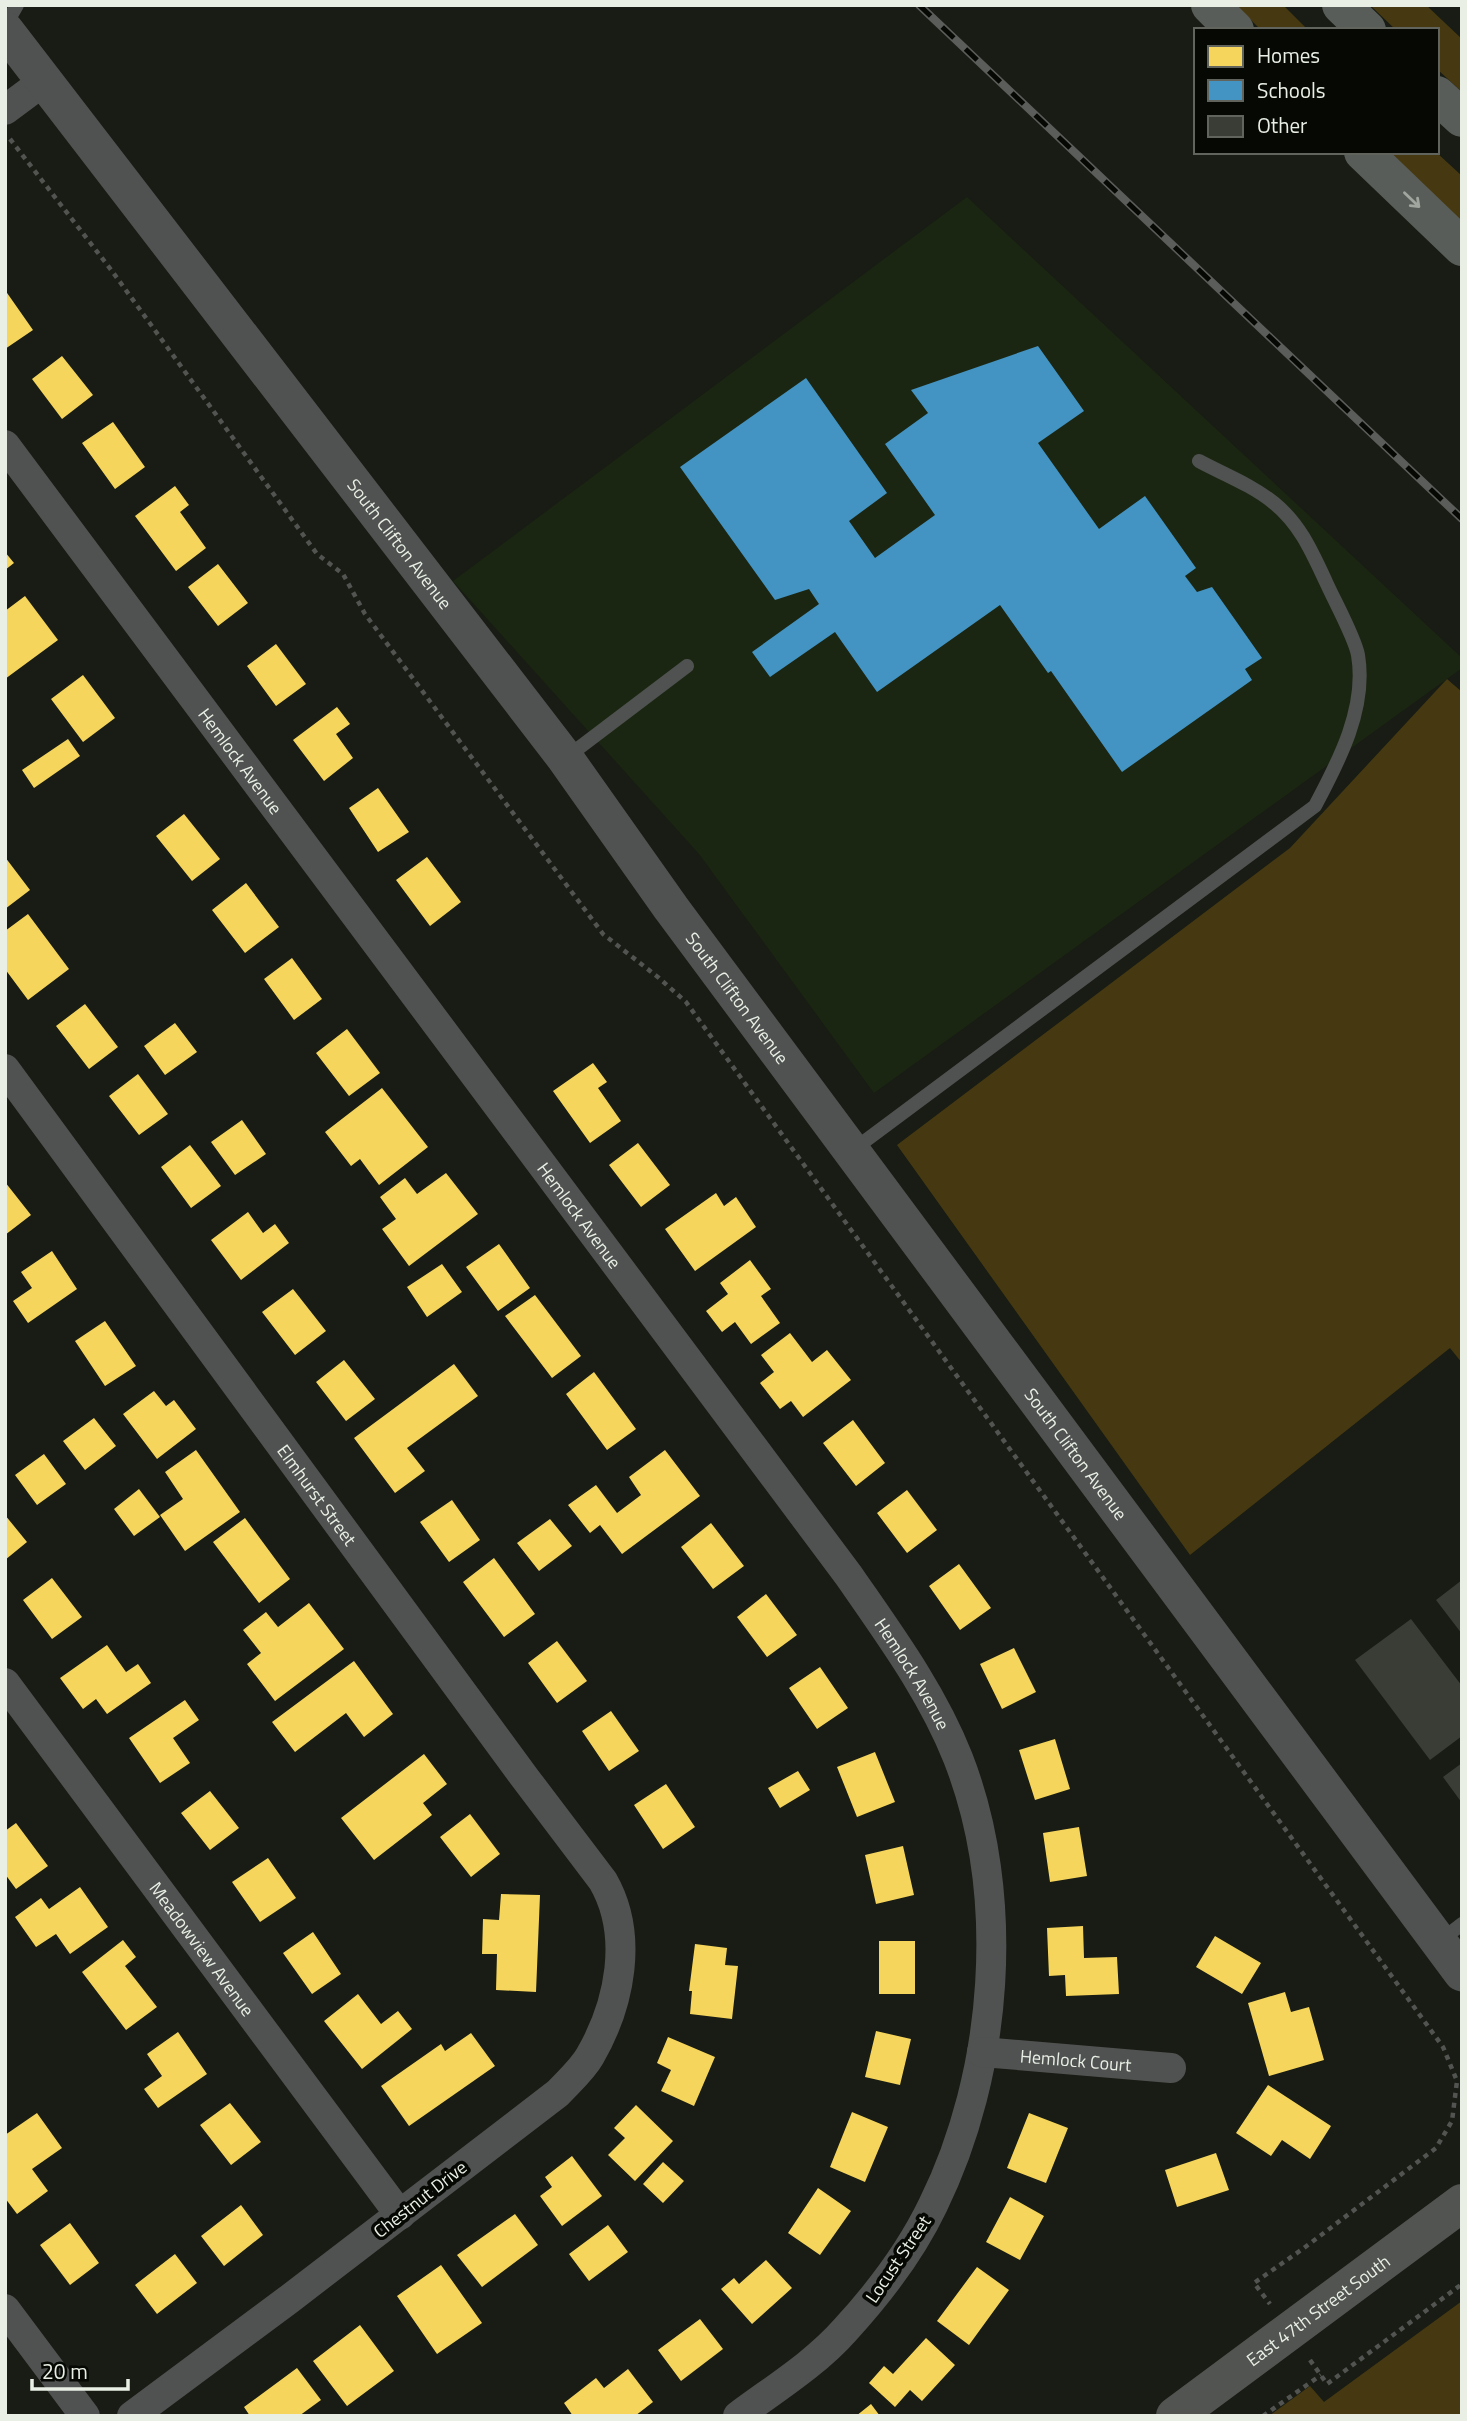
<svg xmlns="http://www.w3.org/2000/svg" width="1467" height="2421" font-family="'Titillium Web',sans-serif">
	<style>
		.built { fill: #1b2612 }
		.green { fill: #463911 }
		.homes { fill: #f6d55c }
		.schools { fill: #4393c3 }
		.building { fill: #3a3d35 }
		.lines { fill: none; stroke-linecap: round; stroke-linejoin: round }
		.path { stroke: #515450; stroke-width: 4.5; stroke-dasharray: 5 5; stroke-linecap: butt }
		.service { stroke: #4f5250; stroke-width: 14 }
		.minor { stroke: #4f5250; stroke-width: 30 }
		.tertiary { stroke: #4f5250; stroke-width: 37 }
		.secondary { stroke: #515450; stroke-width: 38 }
		.primary { stroke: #595d59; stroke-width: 38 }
		.rail-casing { stroke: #5a5d5a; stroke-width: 8 }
		.rail { stroke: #050803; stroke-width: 5; stroke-dasharray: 16; stroke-linecap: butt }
		.oneway { stroke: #a1a69f }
		.labels { text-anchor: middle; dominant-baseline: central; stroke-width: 7; stroke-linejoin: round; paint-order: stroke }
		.street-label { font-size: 18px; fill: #e9efe5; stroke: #050803 }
	</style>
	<rect width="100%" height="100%" fill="#181c14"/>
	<!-- built -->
	<path class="built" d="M967,197l495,461v10l-588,425 -175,-239 -246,-273z"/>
	<!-- green -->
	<path class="green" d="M1236,5h47l25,25h-47z
		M1370,5h56l36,34v53l-25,-23v-39h-41z
		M1386,152h50l26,24v50z
		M1447,679l15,13v671l-12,-15 -260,207 -293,-410 393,-297z
		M1462,2301v115h-193l41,-30 14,16z"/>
	<!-- homes -->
	<path class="homes" d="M5,290l28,40 -28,19z
		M62,356l31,39 -31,24 -30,-40z
		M113,422l32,45 -30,22 -33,-46z
		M175,486l14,19 -9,7 26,36 -30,23 -41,-55z
		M5,552l9,11 -9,7z
		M218,564l30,39 -30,23 -30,-39z
		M25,596l33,44 -53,39v-68z
		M276,644l30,40 -30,22 -29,-40z
		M83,675l32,43 -32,24 -32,-43z
		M337,707l13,17 -14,10 17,24 -29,23 -31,-41z
		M68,739l12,17 -46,32 -12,-18z
		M378,788l31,44 -31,20 -29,-44z
		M184,814l36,45 -28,22 -36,-45z
		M5,857l25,33 -25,19z
		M427,857l34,45 -31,24 -34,-46z
		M246,883l33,44 -34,26 -33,-43z
		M28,914l41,55 -41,31 -23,-31v-38z
		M292,958l30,41 -28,21 -30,-41z
		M85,1004l33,43 -29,22 -33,-43z
		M175,1023l22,29 -32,23 -21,-29z
		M347,1029l33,44 -31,23 -33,-43z
		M593,1063l14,19 -9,6 23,33 -31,22 -37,-52z
		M138,1074l30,40 -29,21 -30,-39z
		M382,1088l46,59 -49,38 -19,-26 -9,7 -26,-34z
		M242,1120l24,34 -31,21 -24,-33z
		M638,1143l32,42 -29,22 -32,-42z
		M190,1145l31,41 -30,22 -30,-41z
		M446,1173l32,41 -69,52 -27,-37 14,-10 -16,-22 25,-19 12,16z
		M5,1182l26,33 -26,20z
		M716,1193l8,13 12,-9 20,30 -61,44 -30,-42z
		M248,1212l15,21 12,-9 14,19 -48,37 -30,-40z
		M499,1244l31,44 -32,23 -32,-44z
		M52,1251l25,38 -49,34 -15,-22 19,-13 -11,-16z
		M750,1260l21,29 -10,7 19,27 -29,21 -16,-22 -13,10 -16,-21 22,-17 -8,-11z
		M442,1264l20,28 -35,25 -20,-30z
		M293,1289l33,42 -31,24 -33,-43z
		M535,1295l46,61 -29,22 -47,-62z
		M105,1321l31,45 -31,20 -30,-45z
		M790,1333l22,29 15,-12 24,30 -48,37 -12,-16 -11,8 -20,-26 14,-11 -13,-17z
		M344,1360l31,39 -29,22 -30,-39z
		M454,1364l24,32 -71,52 18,23 -30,22 -41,-55z
		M594,1372l42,57 -29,21 -41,-56z
		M154,1391l12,15 8,-6 22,29 -39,30 -34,-45z
		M94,1418l22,28 -31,24 -22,-29z
		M853,1420l32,43 -29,23 -33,-43z
		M196,1450l44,62 -55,39 -25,-36 23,-16 -18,-27z
		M665,1450l35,46 -78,58 -22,-29 -10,8 -22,-28 28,-20 21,28 24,-18 -12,-18z
		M44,1454l22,30 -29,21 -22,-30z
		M139,1489l21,28 -26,19 -20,-27z
		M907,1490l30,40 -30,23 -30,-40z
		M452,1500l28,40 -31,22 -29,-40z
		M5,1515l22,27 -22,18z
		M245,1518l45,61 -31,24 -46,-61z
		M550,1519l22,27 -33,25 -22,-28z
		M711,1523l33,43 -31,23 -32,-42z
		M494,1558l41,56 -31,23 -41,-55z
		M959,1564l32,44 -31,22 -31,-44z
		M52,1578l30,39 -30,22 -29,-39z
		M766,1594l31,41 -30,22 -30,-40z
		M309,1603l35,46 -69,52 -28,-37 14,-11 -18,-23 23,-18 12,15z
		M557,1641l30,40 -30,22 -29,-40z
		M107,1645l19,27 12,-8 13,19 -44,31 -11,-15 -13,10 -23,-31z
		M1014,1648l22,44 -34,17 -22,-45z
		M354,1661l39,53 -29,23 -18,-24 -51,39 -23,-30z
		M820,1667l28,41 -31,21 -28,-41z
		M185,1700l14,20 -26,18 17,25 -30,20 -31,-45z
		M611,1711l28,40 -30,20 -27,-40z
		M1055,1739l15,50 -35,11 -16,-50z
		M875,1752l20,50 -38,15 -20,-50z
		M424,1754l23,30 -24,19 9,12 -58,45 -33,-42z
		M798,1771l12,19 -30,18 -12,-20z
		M666,1784l29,43 -32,22 -29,-44z
		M210,1791l29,37 -29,22 -29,-37z
		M470,1814l30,40 -29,23 -31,-40z
		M16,1823l32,43 -32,23 -11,-15v-43z
		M1079,1827l8,49 -37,6 -7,-49z
		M903,1846l11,49 -38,9 -11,-49z
		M268,1858l28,40 -36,24 -28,-40z
		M80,1887l28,40 -38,27 -14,-20 -20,13 -21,-30 26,-19 8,11z
		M501,1894l39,1 -4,97 -40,-2 1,-36h-15l1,-35 16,1z
		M1083,1926l1,32 33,-1 2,37 -53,2 -1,-21 -16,1 -2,-48z
		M313,1932l28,42 -29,20 -29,-41z
		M1215,1936l46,27 -19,31 -46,-27z
		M123,1940l13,17 -11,9 32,41 -31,23 -44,-58z
		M879,1941h36v53h-36z
		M695,1944l32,4 -2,17 13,1 -6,53 -42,-5 2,-23h-3z
		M1285,1992l6,20 18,-5 15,53 -55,16 -21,-73z
		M358,1994l23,30 17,-13 14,18 -50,40 -38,-48z
		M876,2031l35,8 -11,46 -35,-8z
		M178,2032l29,42 -49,34 -14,-19 18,-13 -15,-22z
		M471,2033l24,33 -86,60 -28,-40 60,-42 4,7z
		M668,2037l47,20 -21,49 -33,-15 10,-21 -14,-7z
		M1268,2085l63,41 -21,33 -28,-19 -11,16 -35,-23z
		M230,2103l31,39 -30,23 -31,-40z
		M636,2105l37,36 -38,40 -27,-26 17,-17 -11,-10z
		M852,2112l36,15 -23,55 -35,-15z
		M37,2113l25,35 -30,21 16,22 -31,23 -12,-16v-63z
		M1029,2113l39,15 -22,55 -39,-15z
		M1216,2153l13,37 -52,17 -12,-37z
		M572,2156l30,40 -40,30 -22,-30 12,-9 -7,-10z
		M663,2162l21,19 -21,22 -20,-19z
		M818,2188l33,23 -31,44 -32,-22z
		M1010,2197l34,19 -24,44 -34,-18z
		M241,2205l22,30 -39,31 -23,-30z
		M515,2214l23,31 -56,42 -25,-32z
		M70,2223l29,40 -29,22 -30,-40z
		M608,2225l20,27 -39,29 -20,-27z
		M175,2254l22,29 -40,31 -22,-29z
		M766,2260l26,28 -40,36 -31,-35 13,-11 5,6z
		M441,2265l41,58 -45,31 -40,-58z
		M977,2267l32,23 -40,55 -32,-24z
		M700,2319l23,30 -42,32 -23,-31z
		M360,2325l34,46 -47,35 -34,-45z
		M926,2338l29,27 -33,36 -12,-11 -15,17 -26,-24 15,-17 9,8z
		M297,2368l24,32 -22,16h-49l-6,-9z
		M628,2369l25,33 -18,14h-62l-9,-13 32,-25 8,10z
		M871,2404l9,12h-24z"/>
	<!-- schools -->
	<path class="schools" d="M1038,346l46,65 -46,32 61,86 46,-33 51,72 -11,8 12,16 15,-5 50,71 -17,11 7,11 -130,92 -71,-101 -3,2 -48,-68 -123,87 -42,-60 -65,45 -18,-25 67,-48 -10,-15 -34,11 -95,-133 126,-89 81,115 -38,28 26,37 60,-43 -50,-71 43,-31 -17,-23z"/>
	<!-- building -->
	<path class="building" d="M1462,1580v54l-26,-34z
		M1411,1619l51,67v50l-32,24 -75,-100z
		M1462,1763v40l-19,-26z"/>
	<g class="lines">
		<!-- path -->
		<path class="path" d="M10,139l102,132 205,283 26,20 22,40 238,320 56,44 27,24 757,1045 14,34 -5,40 -16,27 -132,100 -50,35 16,21
			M1310,2360l17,24 135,-100
			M1263,2416l58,-41"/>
		<!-- service -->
		<path class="service" d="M5,26l12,-21
			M567,757l120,-91
			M853,1150l462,-344c24,-45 52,-98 43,-151 -3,-17 -24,-55 -32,-73 -14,-30 -26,-58 -52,-79 -22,-18 -51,-29 -75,-42
			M1440,1941l22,-17"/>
		<!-- minor -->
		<g class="minor">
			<path d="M5,110l39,-29"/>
			<path id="s1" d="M5,445l844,1131c40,58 83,116 109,182 54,138 40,315 -25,447 -22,46 -54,88 -88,125 -30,34 -71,59 -107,86"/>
			<path id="s2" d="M5,1069l520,709 78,103c31,54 17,123 -13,175 -8,14 -22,26 -32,37l-270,207 -156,116"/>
			<path id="s3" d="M5,1683l395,532"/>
			<path id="s4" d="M982,2052l189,16"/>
			<path d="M5,2309l80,107"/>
		</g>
		<!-- tertiary -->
		<path class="tertiary" id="s5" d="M5,30l560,728 106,150 791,1065"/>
		<!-- secondary -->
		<path class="secondary" id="s6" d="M1175,2416l287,-213"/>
		<!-- primary -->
		<path class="primary" d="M1210,5l25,25
			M1341,5l26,25
			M1437,95l25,23
			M1363,152l99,95"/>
		<defs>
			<path id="rail" d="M919,5l543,514"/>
		</defs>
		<!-- rail casing -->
		<use href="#rail" class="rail-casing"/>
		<!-- rail -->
		<use href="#rail" class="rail"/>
	</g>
	<!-- one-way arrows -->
	<defs><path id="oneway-shaft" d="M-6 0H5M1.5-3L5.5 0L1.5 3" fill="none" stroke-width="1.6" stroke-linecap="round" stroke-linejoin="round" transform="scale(1.75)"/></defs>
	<use class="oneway" href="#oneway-shaft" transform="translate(1412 200) rotate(44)"/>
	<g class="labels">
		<!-- street labels -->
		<g class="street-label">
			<text stroke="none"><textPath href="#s5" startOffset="648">South Clifton Avenue</textPath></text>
			<text stroke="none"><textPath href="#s1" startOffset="394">Hemlock Avenue</textPath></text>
			<text stroke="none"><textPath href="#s5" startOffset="1214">South Clifton Avenue</textPath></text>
			<text stroke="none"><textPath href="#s1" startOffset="961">Hemlock Avenue</textPath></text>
			<text stroke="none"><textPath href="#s5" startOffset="1782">South Clifton Avenue</textPath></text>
			<text stroke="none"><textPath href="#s2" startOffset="528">Elmhurst Street</textPath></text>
			<text stroke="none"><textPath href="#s1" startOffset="1528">Hemlock Avenue</textPath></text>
			<text stroke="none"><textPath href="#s3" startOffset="331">Meadowview Avenue</textPath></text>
			<text stroke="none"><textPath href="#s4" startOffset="94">Hemlock Court</textPath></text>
			<text transform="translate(420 2199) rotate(-38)">Chestnut Drive</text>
			<text transform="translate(898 2259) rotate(-56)">Locust Street</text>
			<text stroke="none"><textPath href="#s6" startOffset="178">East 47th Street South</textPath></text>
		</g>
	</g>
	<!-- border -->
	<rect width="1467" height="2421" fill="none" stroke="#e9efe5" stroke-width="14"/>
	<!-- legend -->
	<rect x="1194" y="28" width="245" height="126" fill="#050803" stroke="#60645d" stroke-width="2"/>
	<rect x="1208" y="46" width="35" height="21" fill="#f6d55c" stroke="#60645d" stroke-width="2"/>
	<text x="1257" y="63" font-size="21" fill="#e9efe5">Homes</text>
	<rect x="1208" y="80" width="35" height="21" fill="#4393c3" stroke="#60645d" stroke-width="2"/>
	<text x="1257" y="98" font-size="21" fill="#e9efe5">Schools</text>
	<rect x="1208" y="116" width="35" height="21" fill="#3a3d35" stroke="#60645d" stroke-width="2"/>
	<text x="1257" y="133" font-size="21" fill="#e9efe5">Other</text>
	<!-- scale -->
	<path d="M32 2379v10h96v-10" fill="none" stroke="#e9efe5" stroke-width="3.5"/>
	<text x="42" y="2379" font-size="21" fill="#e9efe5" stroke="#050803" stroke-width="5" paint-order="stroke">20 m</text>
</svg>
